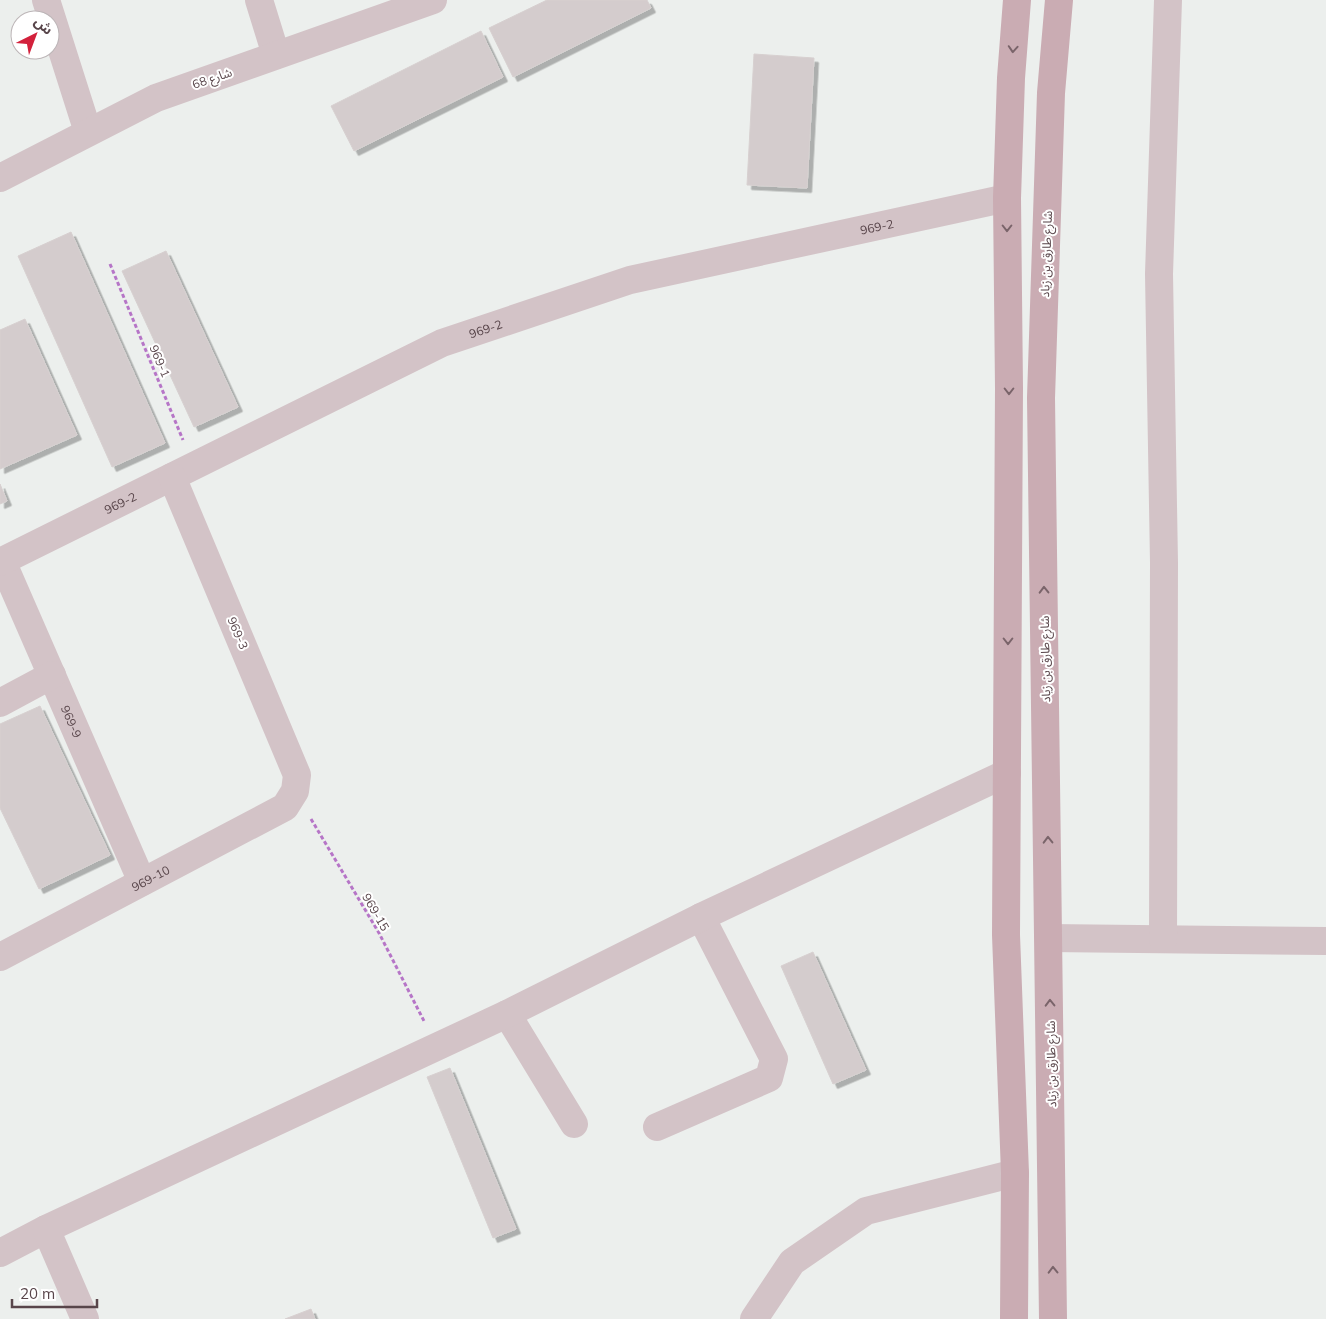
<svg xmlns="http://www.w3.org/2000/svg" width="1326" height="1319" font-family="Mulish,'Noto Sans Arabic',sans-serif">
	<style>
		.building { fill: #d4cccd; stroke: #d7d0d0; filter: url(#shadow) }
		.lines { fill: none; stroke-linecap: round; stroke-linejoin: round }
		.path { stroke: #b675c7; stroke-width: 3; stroke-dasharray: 4 2.5; stroke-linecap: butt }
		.minor { stroke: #d3c3c7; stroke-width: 28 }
		.major { stroke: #caacb3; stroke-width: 28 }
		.oneway { stroke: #7a646a }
		.labels { text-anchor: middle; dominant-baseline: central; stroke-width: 4; stroke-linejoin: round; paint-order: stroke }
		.street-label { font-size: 12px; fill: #58454a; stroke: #fff }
	</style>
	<defs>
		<filter id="shadow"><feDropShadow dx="4.5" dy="4.5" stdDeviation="0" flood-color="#0004"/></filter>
	</defs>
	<rect width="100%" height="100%" fill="#ecefed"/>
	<!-- building -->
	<path class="building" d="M547,0h100l4,8 -138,69 -24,-49z
		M481,31l22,46 -149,74 -23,-45z
		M754,54l60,4 -7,130 -60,-3z
		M71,232l94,211 -53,24 -94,-211z
		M166,251l72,156 -44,20 -72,-156z
		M25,319l52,116 -77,34v-139z
		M0,484l7,17 -7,3z
		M40,706l70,149 -71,34 -39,-81v-84z
		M813,952l53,118 -33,14 -52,-118z
		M450,1068l66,161 -23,9 -66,-161z
		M311,1309l4,10h-30z"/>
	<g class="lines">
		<!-- path -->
		<path class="path" d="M110,264l73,176
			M311,819l68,114 46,90"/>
		<!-- minor -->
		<g class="minor">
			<path d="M46,0l42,132"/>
			<path d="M259,0l17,55"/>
			<path d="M0,178l156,-80 277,-98"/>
			<path id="s1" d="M2,561l140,321"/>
			<path id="s2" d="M0,562l442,-219 188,-63 377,-82"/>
			<path d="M0,703l52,-28"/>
			<path d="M1049,938l277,3"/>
			<path d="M1163,939l1,-376 -5,-289 9,-274"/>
			<path id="s3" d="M0,957l285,-150 10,-16 2,-16 -125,-298"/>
			<path d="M507,1014l67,110"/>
			<path d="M657,1127l112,-49 5,-19 -73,-142"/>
			<path d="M0,1253l46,-24"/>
			<path d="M85,1319l-39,-90 461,-215 194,-97 306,-144"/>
			<path d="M754,1319l38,-57 74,-51 149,-38"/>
		</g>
		<!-- major -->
		<path class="major" d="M1014,1319l1,-146 -9,-238 3,-547 -2,-190 4,-120 6,-78
			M1053,1319l-12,-921 10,-305 8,-93"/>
	</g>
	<!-- one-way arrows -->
	<defs><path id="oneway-chevron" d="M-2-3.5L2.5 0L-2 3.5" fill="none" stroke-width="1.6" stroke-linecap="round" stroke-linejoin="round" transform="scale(1.25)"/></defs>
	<g class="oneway">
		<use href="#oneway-chevron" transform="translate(1013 49) rotate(94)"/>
		<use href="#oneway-chevron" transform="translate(1007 228) rotate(90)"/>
		<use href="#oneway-chevron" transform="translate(1009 391) rotate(90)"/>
		<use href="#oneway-chevron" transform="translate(1044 590) rotate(-91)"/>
		<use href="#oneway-chevron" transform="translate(1008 641) rotate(90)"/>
		<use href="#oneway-chevron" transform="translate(1048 840) rotate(-91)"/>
		<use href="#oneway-chevron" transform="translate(1050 1003) rotate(-91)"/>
		<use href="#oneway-chevron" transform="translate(1053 1270) rotate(-91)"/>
	</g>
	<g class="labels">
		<!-- street labels -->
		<g class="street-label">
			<text transform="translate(212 78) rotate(-19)">شارع 68</text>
			<text stroke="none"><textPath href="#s2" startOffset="944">969-2</textPath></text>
			<text transform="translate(1046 254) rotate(-88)">شارع طارق بن زياد</text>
			<text stroke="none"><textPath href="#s2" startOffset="539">969-2</textPath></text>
			<text transform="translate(160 361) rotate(67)">969-1</text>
			<text stroke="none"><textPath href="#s2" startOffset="134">969-2</textPath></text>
			<text transform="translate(238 633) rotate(67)">969-3</text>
			<text transform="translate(1045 659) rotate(-91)">شارع طارق بن زياد</text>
			<text stroke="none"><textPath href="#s1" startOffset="175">969-9</textPath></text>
			<text stroke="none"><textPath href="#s3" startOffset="170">969-10</textPath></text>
			<text transform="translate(376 912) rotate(60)">969-15</text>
			<text transform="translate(1051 1064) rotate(-91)">شارع طارق بن زياد</text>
		</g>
	</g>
	<!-- north arrow -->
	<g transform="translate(35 35) rotate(42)"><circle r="24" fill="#ffffff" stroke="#bcb5b7"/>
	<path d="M0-4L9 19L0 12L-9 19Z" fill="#d3213c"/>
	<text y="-8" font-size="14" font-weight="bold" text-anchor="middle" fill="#58454a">ش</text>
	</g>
	<!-- scale -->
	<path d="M12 1299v8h85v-8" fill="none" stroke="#58454a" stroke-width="2.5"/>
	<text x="20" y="1299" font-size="15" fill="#58454a" stroke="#ffffff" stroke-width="4" paint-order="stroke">20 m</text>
</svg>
